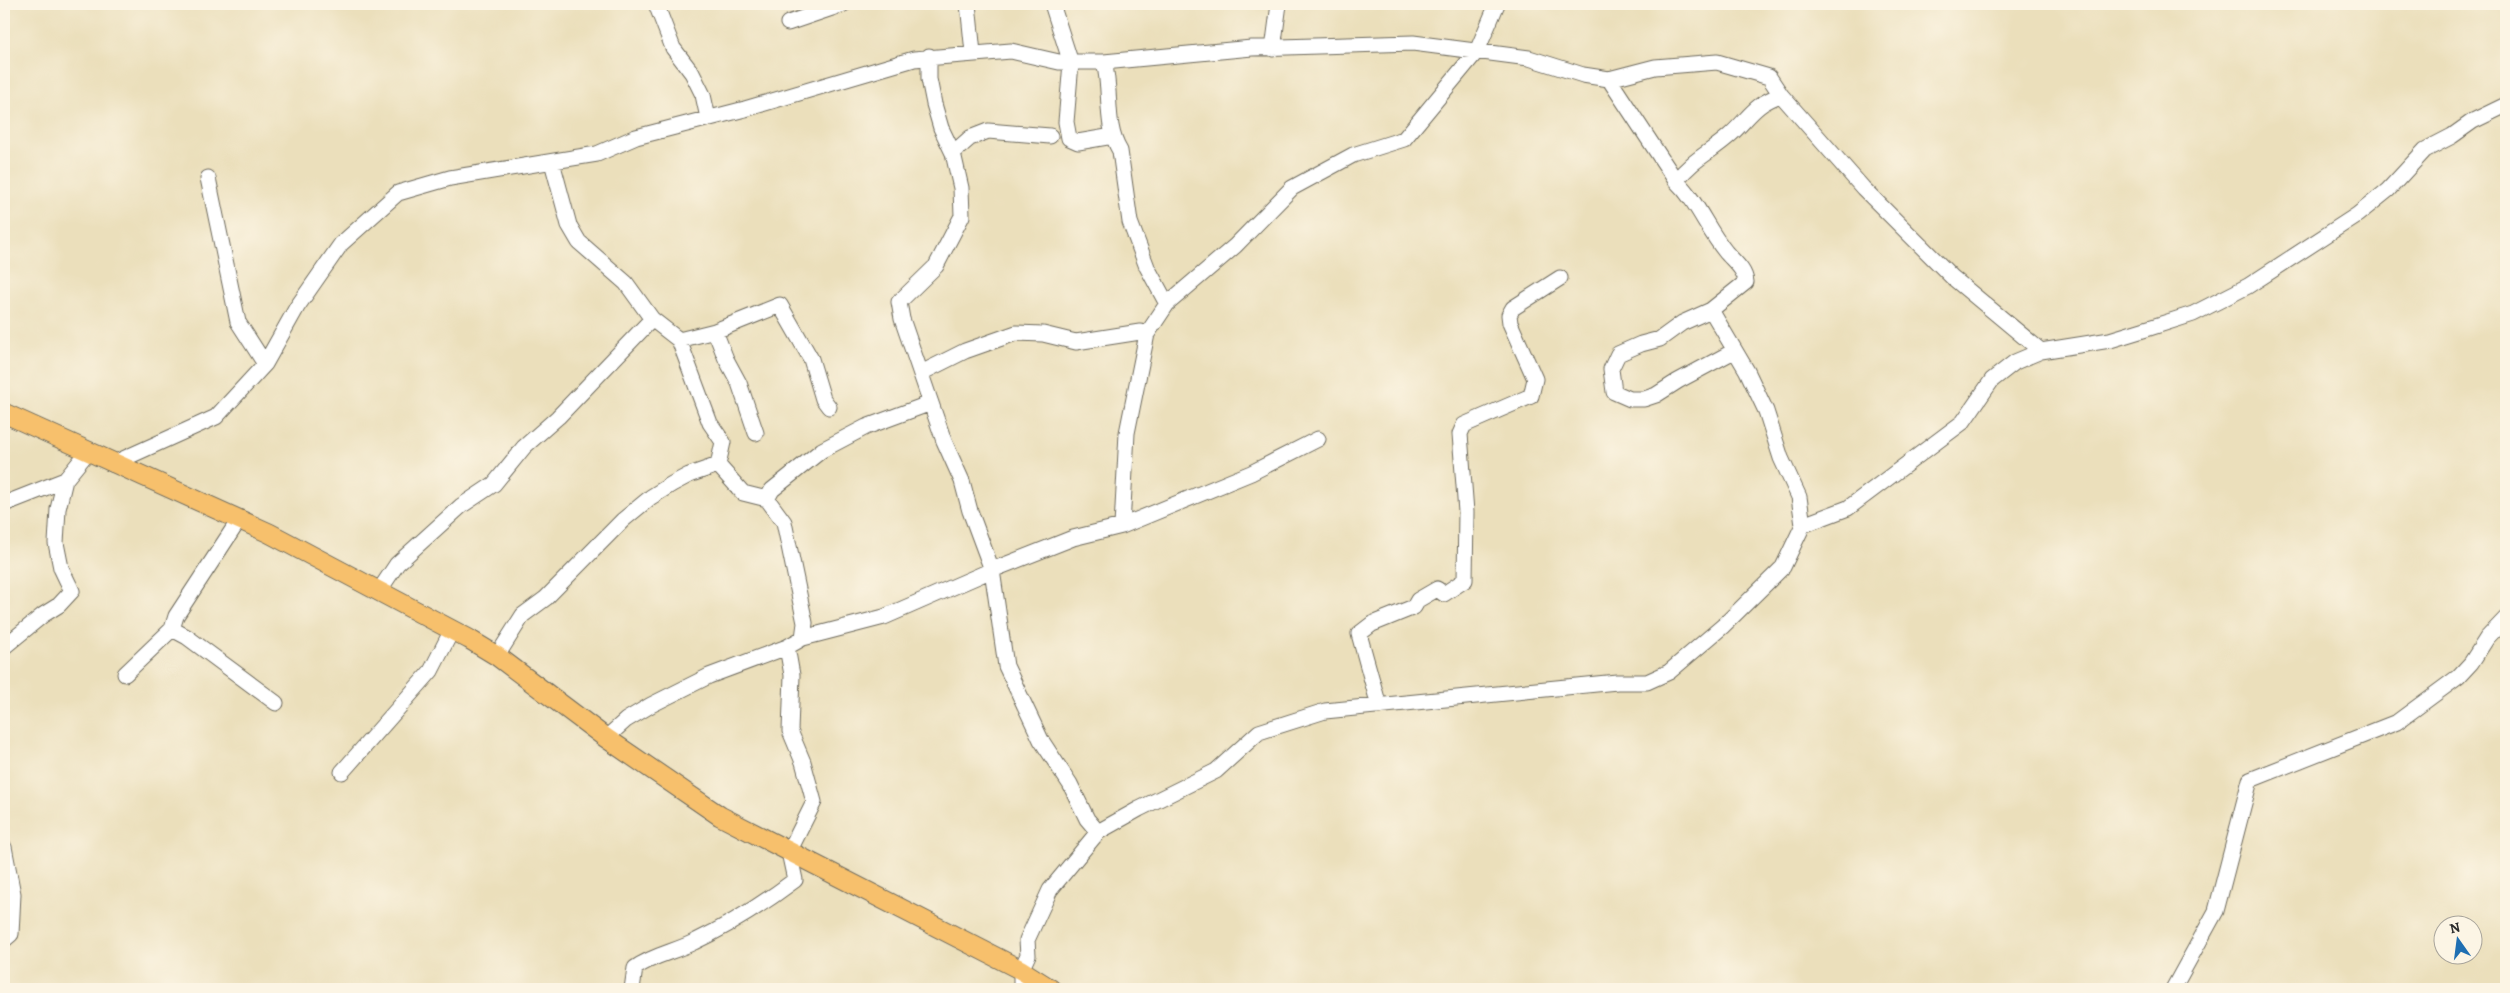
<svg xmlns="http://www.w3.org/2000/svg" width="2510" height="993" font-family="Alegreya,serif">
	<style>
		.lines { fill: none; stroke-linecap: round; stroke-linejoin: round }
		.minor-casing { stroke: #6e6a5d; stroke-width: 17 }
		.major-casing { stroke: #6e6a5d; stroke-width: 21 }
		.minor { stroke: #fff; stroke-width: 15 }
		.major { stroke: #f7c06c; stroke-width: 19 }
	</style>
	<rect width="100%" height="100%" fill="#fcf5e5"/>
	<filter id="ink" filterUnits="userSpaceOnUse"><feTurbulence type="fractalNoise" baseFrequency=".02" numOctaves="2"/><feDisplacementMap in="SourceGraphic" scale="10" xChannelSelector="R" yChannelSelector="G"/><feConvolveMatrix kernelMatrix="1 2 1 2 8 2 1 2 1" color-interpolation-filters="sRGB"/></filter>
	<filter id="wash" filterUnits="userSpaceOnUse"><feTurbulence type="fractalNoise" baseFrequency=".0096" numOctaves="4" result="noise"/><feDisplacementMap in="SourceGraphic" scale="20" xChannelSelector="R" yChannelSelector="G"/><feGaussianBlur stdDeviation="1.12" result="paint"/><feColorMatrix in="noise" values="0 0 0 0 0 0 0 0 0 0 0 0 0 0 0 0 0 1.4 0 .05"/><feComposite in="paint" operator="in"/></filter>
	<g filter="url(#wash)">
		<rect width="100%" height="100%" fill="#ebdfbb"/>
	</g>
	<g filter="url(#ink)">
		<g class="lines">
			<defs>
				<path id="minor" d="M656,4l17,44 19,25 11,22 5,23
					M968,4l5,49
					M1052,4l19,59 -5,59 3,16 9,4 35,-6
					M788,23l56,-19
					M1273,49l6,-45
					M929,56v23l5,25 7,24 12,25 8,35 1,28 -26,50 -37,36 3,17 42,122 18,40 8,30 22,59 14,96 35,74 29,44 17,35 11,13
					M1104,62c8,29 0,63 16,89l10,71 17,45 20,37
					M1609,79l67,102
					M953,153l17,-15 18,-7 62,5
					M552,162l17,63 10,17 47,41 26,36 27,21 36,-9 11,28 13,24 17,50
					M208,178l30,144 27,42
					M1711,310l-29,13 -22,16 -19,5 -23,10 -7,15 3,23 16,7h14l12,-4 22,-14 56,-30
					M715,331l65,-26 31,54 12,40 6,8
					M679,340l31,83 13,19 -5,23
					M921,373l44,-22 51,-18 27,1 33,8 64,-10 7,2 20,-30 68,-58 57,-58 61,-33 51,-16 73,-88 20,-47
					M112,464l104,-47 49,-53 32,-57 44,-63 57,-51 52,-15 147,-24 39,-17 109,-28 169,-50 97,-8 48,11h45l148,-14 161,-5 116,15 54,17 26,4 46,-12 62,-5 52,15 12,18 82,93 89,89 89,74
					M4,504l61,-24
					M1803,525l45,-17 115,-86 29,-42 23,-18 26,-11 69,-11 36,-11 47,-15 55,-28 109,-71 31,-25 37,-40 27,-14 21,-15 33,-16
					M1122,526l5,-93 20,-99
					M379,591l18,-27 64,-58 33,-22 30,-37 34,-30 94,-98
					M172,629l15,8 89,66
					M803,638l2,-15 -21,-101 -17,-23 5,-9 50,-40 44,-23 65,-24
					M4,647l39,-32 16,-10 13,-14 -11,-23 -5,-25 2,-34 7,-29 22,-27
					M497,656l26,-41 23,-17 77,-78 28,-23 21,-13 17,-9 29,-10 25,28 24,6
					M125,674l47,-45 4,-13 63,-96
					M1379,706l-20,-72 13,-10 42,-17 4,-7 19,-11 7,5 21,-14 1,-68 -6,-78 4,-9 67,-29 4,-17 -25,-56 -1,-8 4,-7 47,-30
					M606,738l20,-18 25,-15 58,-29 78,-29 16,-9 81,-21 108,-47 81,-32 49,-12 129,-53 67,-34
					M342,772l89,-101 21,-41
					M4,847l9,47 -2,40 -7,6
					M632,989l3,-21c18,-13 39,-16 59,-26 36,-17 69,-38 101,-62l-6,-28 25,-50 -11,-40 -13,-31 2,-56 -5,-28
					M1021,989v-19l7,-15 -1,-15 23,-50 48,-58 41,-23 77,-38 43,-39 66,-21 292,-29h30l22,-10 54,-46 60,-59 20,-42 -4,-28 -18,-39 -15,-47 -19,-40 -36,-61 35,-28c-1,-13 -13,-21 -21,-31 -18,-22 -28,-50 -49,-70 18,-23 34,-28 54,-46 20,-18 24,-31 51,-40
					M2173,989l43,-78 34,-131 147,-58 61,-45 13,-14 16,-25 19,-20"/>
				<path id="major" d="M4,413l265,120 200,106 28,17 109,82 114,78 301,154 30,19"/>
			</defs>
			<!-- minor casing -->
			<use href="#minor" class="minor-casing"/>
			<!-- major casing -->
			<use href="#major" class="major-casing"/>
			<!-- minor -->
			<use href="#minor" class="minor"/>
			<!-- major -->
			<use href="#major" class="major"/>
		</g>
	</g>
	<!-- margin -->
	<rect width="2510" height="993" fill="none" stroke="#fcf5e5" stroke-width="20"/>
	<!-- north arrow -->
	<g transform="translate(2458 940) rotate(346)"><circle r="24" fill="#fcf5e5" stroke="#a8a49b"/>
	<path d="M0-4L9 19L0 12L-9 19Z" fill="#1f6fb2"/>
	<text y="-8" font-size="14" font-weight="bold" text-anchor="middle" fill="#2b2b2b">N</text>
	</g>
</svg>
